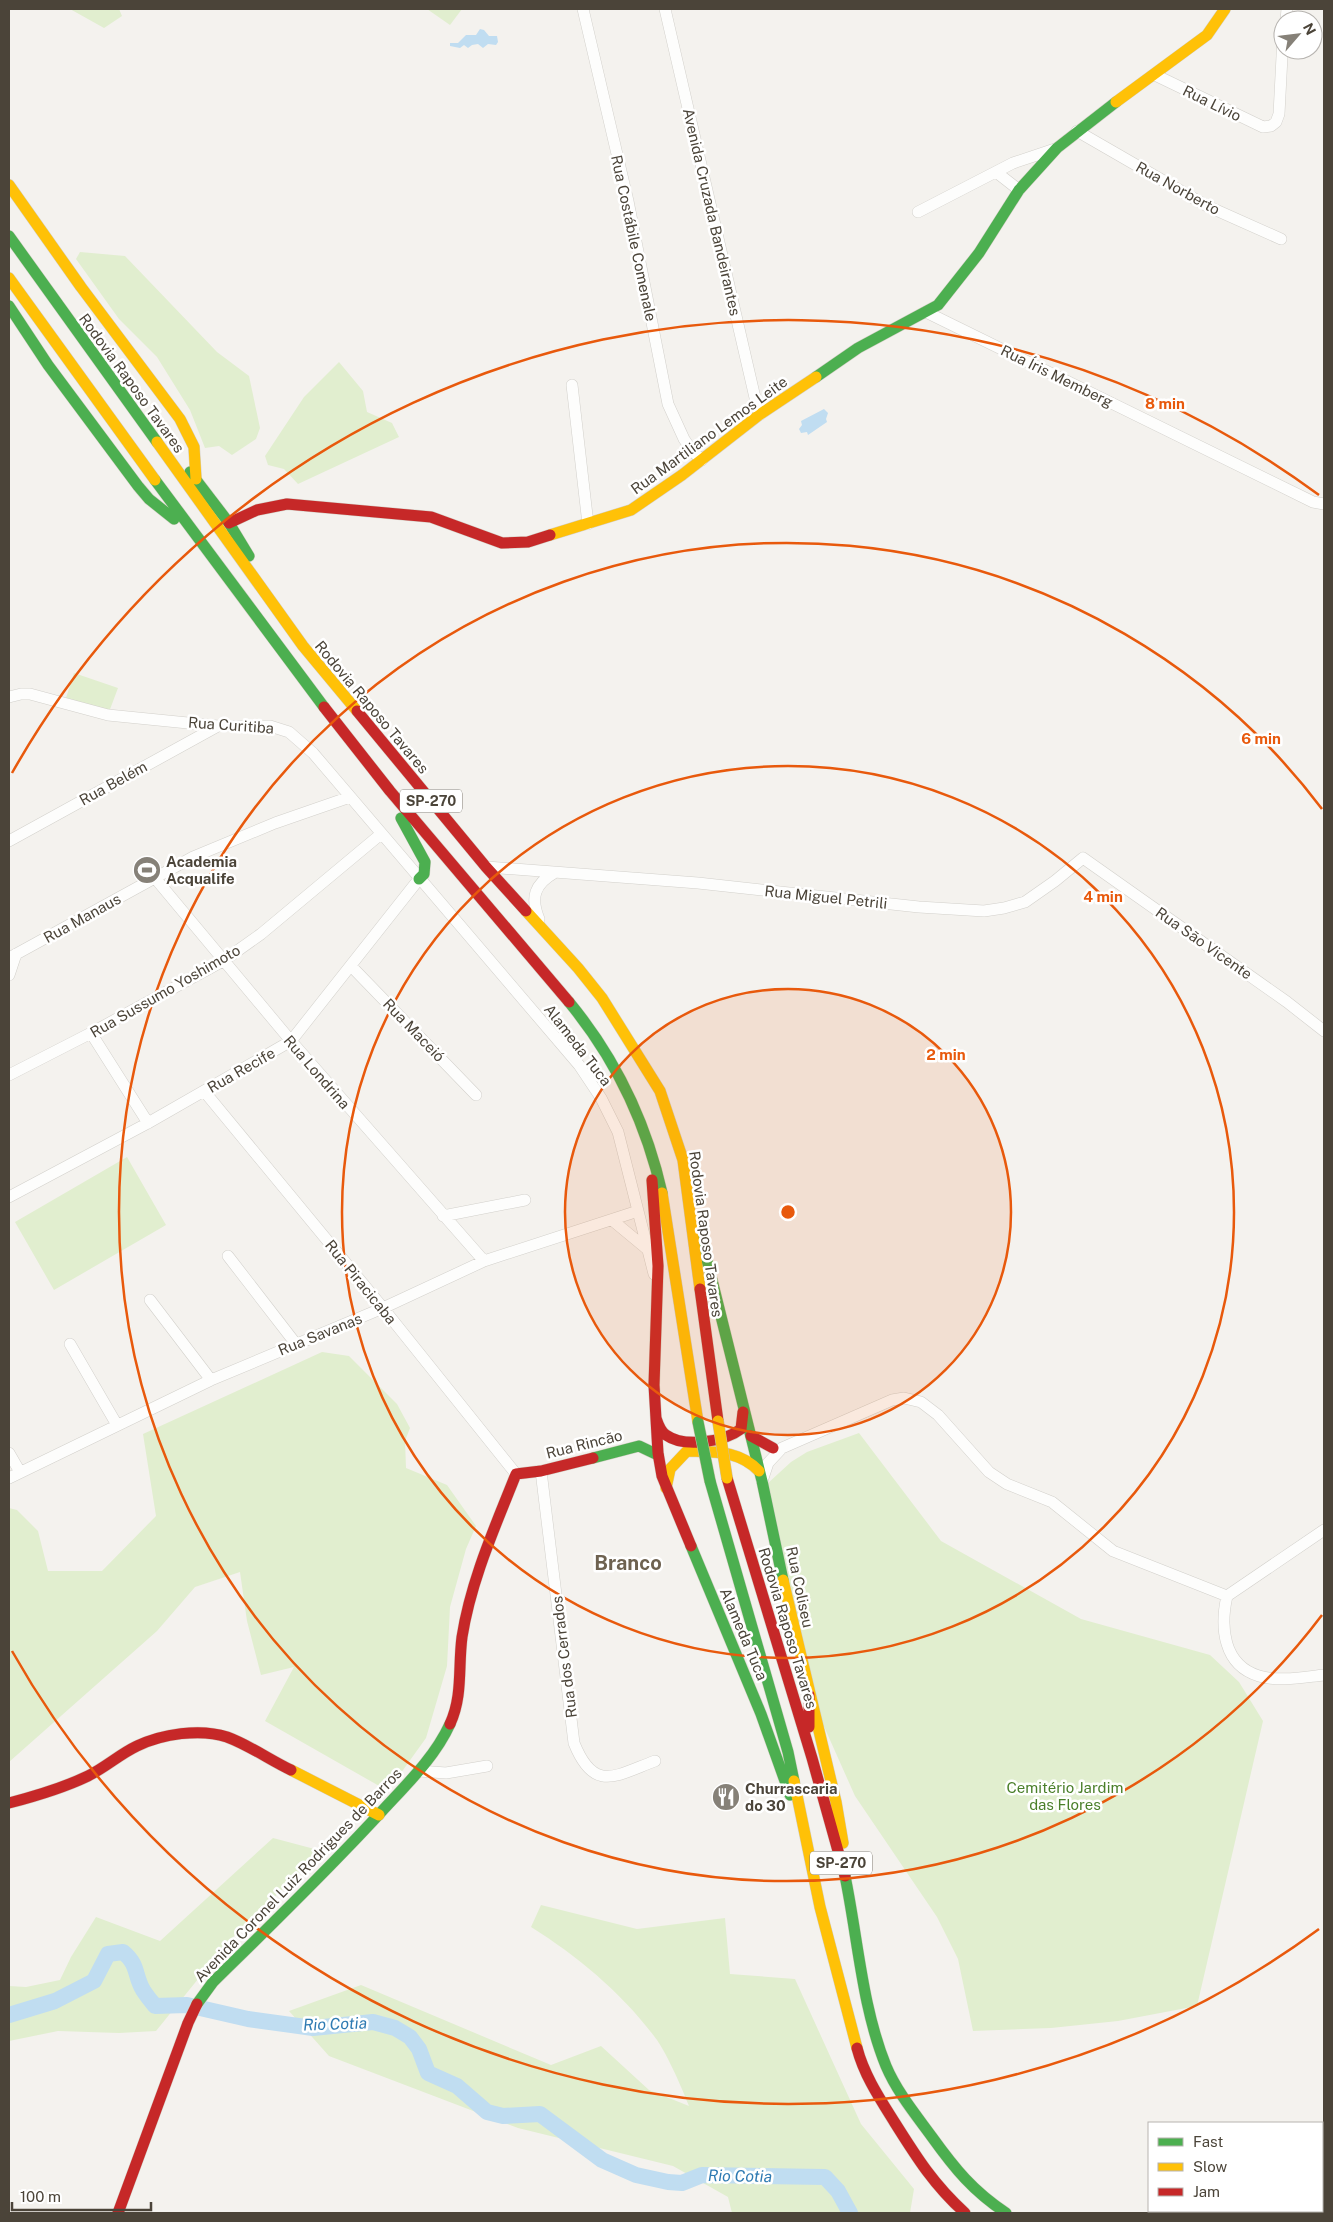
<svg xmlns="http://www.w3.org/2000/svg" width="1333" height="2222" font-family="'Public Sans',sans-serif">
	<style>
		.green { fill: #e1eecf }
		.water { fill: #c0ddf1 }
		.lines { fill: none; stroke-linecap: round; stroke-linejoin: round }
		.river { stroke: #c0ddf1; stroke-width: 16 }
		.street-casing { stroke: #d2d0cb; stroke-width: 12 }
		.fast-casing { stroke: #d3cfc5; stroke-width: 12 }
		.slow-casing { stroke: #d3cfc5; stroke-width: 12 }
		.jam-casing { stroke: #d3cfc5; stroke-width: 12 }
		.street { stroke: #fdfdfc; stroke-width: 11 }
		.fast { stroke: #4caf50; stroke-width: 11 }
		.slow { stroke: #ffc107; stroke-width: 11 }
		.jam { stroke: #c62828; stroke-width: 11 }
		.fast-bridge-casing { stroke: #ccbfa9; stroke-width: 12; stroke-linecap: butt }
		.slow-bridge-casing { stroke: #ccbfa9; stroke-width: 12; stroke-linecap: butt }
		.fast-bridge { stroke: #4caf50; stroke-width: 11 }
		.slow-bridge { stroke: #ffc107; stroke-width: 11 }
		.ring { fill: none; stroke: #e8590c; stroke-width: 2.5 }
		.labels { text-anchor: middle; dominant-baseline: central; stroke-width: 5; stroke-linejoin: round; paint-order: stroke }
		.shield { fill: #fff; stroke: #817c74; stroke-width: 1 }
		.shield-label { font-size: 14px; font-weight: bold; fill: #4b4439 }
		.street-label { font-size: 15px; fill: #4b4439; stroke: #fff }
		.poi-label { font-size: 15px; font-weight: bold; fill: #4b4439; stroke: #fff; text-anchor: start }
		.park-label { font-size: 15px; fill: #4a7f2a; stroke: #fff }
		.water-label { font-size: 16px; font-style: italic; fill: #2e7ab2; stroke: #fff }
		.district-label { font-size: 20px; font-weight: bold; fill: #6e6250; stroke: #fff }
		.centre { fill: #e8590c; stroke: #fff; stroke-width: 2.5 }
		.ring-label { font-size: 15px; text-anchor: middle; font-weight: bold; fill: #e8590c; stroke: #fff; stroke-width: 5; stroke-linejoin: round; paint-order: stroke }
	</style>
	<rect width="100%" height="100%" fill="#f4f2ee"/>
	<!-- green -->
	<path class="green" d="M70,9h49l3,7 -18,12z
		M427,9h35l-12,16z
		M80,252l45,4 92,96 32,24 11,52 -4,11 -24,16 -13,-9 -14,2 -15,-38 -33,-53 -38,-38 -43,-60z
		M339,362l24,29 4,21 25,11 7,14 -101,47 -14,-15 -16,-4 -3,-9 39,-59z
		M74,673l44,15 -9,24 -44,-11z
		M127,1157l39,68 -112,65 -39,-68z
		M322,1352l27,4 48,48 13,24 -5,13 1,27 41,17 29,41 -10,23 -16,58 -3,59 -21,72 -38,53 -123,-70 29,-54 -33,8 -14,-54 -7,-49 -45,15 -38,44 -148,131v-254l8,2 21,21 10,40h54l54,-55 -13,-82z
		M859,1433l82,108 140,78 129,36 29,27 24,39 -66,285 -79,15 -67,7 -78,3 -15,-72 -21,-42 -82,-121 -41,-92 -47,-220 24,-22 16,-10z
		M273,1838l49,13 -94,91 -72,89 -37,2 -61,-2 -49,10v-55l17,1 34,-7 11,-23 25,-40 64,24z
		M541,1905l96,24 88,-11 5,56 65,5 66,145 53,65 -4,24h-178l-4,-16 -55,-31 -155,-38 -189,-72 -40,-45 72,-26 190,80 50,-19 48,44 40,16c-7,-18 -21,-50 -32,-66 -33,-45 -78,-83 -126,-113z"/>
	<!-- water -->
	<path class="water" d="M480,29l4,1 5,6h8l1,6 -2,3 -8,-1 -5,4 -5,-4 -6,1 -4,3 -4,-3 -4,3 -10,-2v-3h8l8,-8h10z
		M824,409l4,4 -2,6 1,3 -19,13 -1,-3 -6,1 -2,-4 3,-4 -1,-4z"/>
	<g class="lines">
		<!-- river -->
		<path class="river" d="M9,2015l46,-14 39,-20 14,-27 15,-2c16,13 11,23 20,38 3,5 8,11 12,16l32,-1 61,14 65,9 60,-6 22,6 15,9 9,12 9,24 29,13 30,26 16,4 37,-2 62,46 34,15 32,7 14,1 20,-8 123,2 13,14 12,22"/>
		<defs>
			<path id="street" d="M583,9l45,192 40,203 16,35 8,12 10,9
				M665,9l94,406
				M1286,20l1,-11
				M1155,75l108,52 8,-1 5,-4 3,-8 4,-77
				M1077,131l130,75 74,33
				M996,172l23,18
				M918,212l95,-49 42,-14
				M926,312l387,190 11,2
				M572,385l16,139
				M9,697l12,-3h9l78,21 110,11h52l19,6 24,21 266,312 22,33 17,34 36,142
				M9,841l209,-115
				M487,867l211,16 221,24 65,4 20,-3 21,-6 30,-21 28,-23 204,144 37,29
				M155,878l136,163 193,220
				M539,919c-9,-22 -4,-35 15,-46
				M9,958l184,-101 82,-34 75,-26
				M351,966l125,129
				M9,975l7,-21
				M91,1033l57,90
				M9,1075l82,-42 132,-72 38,-27 120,-100
				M204,1091l179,217 133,166
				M9,1197l139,-74 143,-82 128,-162
				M443,1216l82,-16
				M612,1220l35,29
				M228,1256l68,88
				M150,1300l61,80
				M70,1344l47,81
				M9,1453l11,19
				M541,1471l33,272c20,50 41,33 81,18
				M9,1478l202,-98 172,-72 101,-47 154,-50
				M762,1481l6,-18 14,-15 110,-48 12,-2 17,4 17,13 51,57 18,12 45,18 61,49 114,45
				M1324,1530l-97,66c-7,31 -4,69 32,80 20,6 45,1 65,-1
				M419,1771l27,2 41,-7"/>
			<path id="fast" d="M9,236l148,206
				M9,306l39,59 90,121 11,13 25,20
				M816,377l42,-29 80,-43 41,-52 40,-63 38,-42 59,-46
				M190,472l39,51 20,33
				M155,480l169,227
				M401,818l24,44 -1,12 -5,5
				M569,1002c47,57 77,120 93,191
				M701,1236l61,245 21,99
				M593,1458l46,-12 19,9
				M710,1481l78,271 6,29
				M691,1546l70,168 29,81
				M845,1876c13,63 17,131 41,190 11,26 30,49 46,71 23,32 41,54 74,76
				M197,2004l16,-22c57,-56 115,-112 169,-171 25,-27 53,-54 68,-87"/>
			<path id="slow" d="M1116,102l91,-67 18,-26
				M9,185l72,102 99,132 14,28 2,32
				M9,278l146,202
				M157,442l146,204 54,65
				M550,535l81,-25 51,-35 77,-60 57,-38
				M526,911l52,57 24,30 58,93 23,69 17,129
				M662,1193l36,229
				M666,1488l4,-19 17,-18c27,1 52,-1 72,20
				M783,1580l53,222 7,41
				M291,1770l88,45
				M794,1781l26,126 37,141"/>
			<path id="jam" d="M229,523l28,-13 30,-6 144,13 71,26 26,-1 22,-7
				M324,707l66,84 179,211
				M357,711l129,156 40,44
				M652,1180l6,86 -4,119 4,68 4,23 29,70
				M700,1289l18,132
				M656,1418c2,6 4,13 10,17 18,13 58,7 75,-6l2,-17
				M751,1436l22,12
				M727,1478l85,280 33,118
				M809,1695v32
				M450,1724c13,-28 8,-57 12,-87 9,-57 33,-110 54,-163l25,-3 52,-13
				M9,1803c27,-7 54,-15 79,-27 18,-9 32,-22 49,-30 25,-12 63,-18 90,-9 22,8 43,23 64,33
				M857,2048c7,27 23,51 38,75 22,35 39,62 70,90
				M118,2213l70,-190 9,-19"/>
		</defs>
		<!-- street casing -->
		<use href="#street" class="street-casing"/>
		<!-- fast casing -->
		<use href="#fast" class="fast-casing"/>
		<!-- slow casing -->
		<use href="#slow" class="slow-casing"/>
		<!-- jam casing -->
		<use href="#jam" class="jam-casing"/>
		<!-- street -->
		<use href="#street" class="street"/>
		<!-- fast -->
		<use href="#fast" class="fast"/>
		<!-- slow -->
		<use href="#slow" class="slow"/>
		<!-- jam -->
		<use href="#jam" class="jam"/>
		<defs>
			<path id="fast-bridge" d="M698,1422l12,59"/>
			<path id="slow-bridge" d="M718,1421l9,57"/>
		</defs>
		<!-- fast-bridge casing -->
		<use href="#fast-bridge" class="fast-bridge-casing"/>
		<!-- slow-bridge casing -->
		<use href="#slow-bridge" class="slow-bridge-casing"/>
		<!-- fast-bridge -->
		<use href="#fast-bridge" class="fast-bridge"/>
		<!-- slow-bridge -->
		<use href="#slow-bridge" class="slow-bridge"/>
	</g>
	<!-- distance rings -->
	<circle cx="788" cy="1212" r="223" fill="#e8590c" fill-opacity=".12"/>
	<g class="ring">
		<circle cx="788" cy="1212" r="223"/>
		<circle cx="788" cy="1212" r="446"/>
		<path d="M1322 1615A669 669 0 1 1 1322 809"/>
		<path d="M1319 1929A892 892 0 0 1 12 1651M12 773A892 892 0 0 1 1319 495"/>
	</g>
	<!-- icons -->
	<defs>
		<symbol id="stadium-disc" viewBox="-11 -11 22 22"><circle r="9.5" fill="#868178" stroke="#fff"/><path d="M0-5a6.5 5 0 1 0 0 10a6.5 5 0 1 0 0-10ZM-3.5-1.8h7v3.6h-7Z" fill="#fff"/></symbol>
		<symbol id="restaurant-disc" viewBox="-11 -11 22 22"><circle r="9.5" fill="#868178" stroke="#fff"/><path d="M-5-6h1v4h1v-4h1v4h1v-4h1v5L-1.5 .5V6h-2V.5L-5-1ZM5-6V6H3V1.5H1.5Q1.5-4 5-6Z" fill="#fff"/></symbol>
	</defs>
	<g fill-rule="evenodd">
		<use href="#stadium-disc" x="131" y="854" width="32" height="32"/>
		<use href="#restaurant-disc" x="710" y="1781" width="32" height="32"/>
	</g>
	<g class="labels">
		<!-- shield labels -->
		<g class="shield">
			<rect x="400" y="789.5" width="62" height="23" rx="4"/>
			<rect x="810" y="1851.5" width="62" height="23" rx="4"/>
		</g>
		<g class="shield-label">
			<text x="431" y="801">SP-270</text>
			<text x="841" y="1863">SP-270</text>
		</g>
		<!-- street labels -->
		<g class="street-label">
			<text transform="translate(1212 103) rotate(26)">Rua Lívio</text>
			<text transform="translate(1178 188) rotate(29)">Rua Norberto</text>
			<text transform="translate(712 212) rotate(77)">Avenida Cruzada Bandeirantes</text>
			<text transform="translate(634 238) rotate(78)">Rua Costábile Comenale</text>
			<text transform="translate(1057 376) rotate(26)">Rua Íris Memberg</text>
			<text transform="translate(132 383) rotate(54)">Rodovia Raposo Tavares</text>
			<text transform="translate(709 435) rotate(-36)">Rua Martiliano Lemos Leite</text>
			<text transform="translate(372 707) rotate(50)">Rodovia Raposo Tavares</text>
			<text transform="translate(231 725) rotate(4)">Rua Curitiba</text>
			<text transform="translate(113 783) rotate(-29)">Rua Belém</text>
			<text transform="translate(826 897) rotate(6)">Rua Miguel Petrili</text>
			<text transform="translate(82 918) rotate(-29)">Rua Manaus</text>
			<text transform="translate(1204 943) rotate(35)">Rua São Vicente</text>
			<text transform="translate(165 991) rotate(-30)">Rua Sussumo Yoshimoto</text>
			<text transform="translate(414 1030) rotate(46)">Rua Maceió</text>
			<text transform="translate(578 1045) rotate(52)">Alameda Tuca</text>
			<text transform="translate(241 1070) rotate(-30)">Rua Recife</text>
			<text transform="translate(317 1072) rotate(49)">Rua Londrina</text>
			<text transform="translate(706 1234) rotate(82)">Rodovia Raposo Tavares</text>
			<text transform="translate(361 1282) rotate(51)">Rua Piracicaba</text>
			<text transform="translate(320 1334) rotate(-22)">Rua Savanas</text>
			<text transform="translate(584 1444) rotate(-14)">Rua Rincão</text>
			<text transform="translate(800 1587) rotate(78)">Rua Coliseu</text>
			<text transform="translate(788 1628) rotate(73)">Rodovia Raposo Tavares</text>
			<text transform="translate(744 1634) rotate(67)">Alameda Tuca</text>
			<text transform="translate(564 1657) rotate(-97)">Rua dos Cerrados</text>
			<text transform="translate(298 1875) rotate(-46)">Avenida Coronel Luiz Rodrigues de Barros</text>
		</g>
		<!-- poi labels -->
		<g class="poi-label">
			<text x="166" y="861">Academia<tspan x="166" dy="17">Acqualife</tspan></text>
			<text x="745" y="1788">Churrascaria<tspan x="745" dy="17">do 30</tspan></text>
		</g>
		<!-- park labels -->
		<g class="park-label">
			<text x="1065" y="1787">Cemitério Jardim<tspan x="1065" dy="17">das Flores</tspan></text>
		</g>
		<!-- water labels -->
		<g class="water-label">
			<text transform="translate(335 2024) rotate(-2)">Rio Cotia</text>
			<text transform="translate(740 2176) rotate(1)">Rio Cotia</text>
		</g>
		<!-- district labels -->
		<g class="district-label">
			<text x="628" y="1563">Branco</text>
		</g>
	</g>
	<circle cx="788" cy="1212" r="8" class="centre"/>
	<g class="ring-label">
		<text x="1165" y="409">8 min</text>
		<text x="1261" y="744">6 min</text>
		<text x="1103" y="902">4 min</text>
		<text x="946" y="1060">2 min</text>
	</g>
	<!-- border -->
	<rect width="1333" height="2222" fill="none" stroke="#4b4439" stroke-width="20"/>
	<!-- legend -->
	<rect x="1148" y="2122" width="175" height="90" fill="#ffffff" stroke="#b7b4b0"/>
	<rect x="1158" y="2138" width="25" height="8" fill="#4caf50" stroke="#b7b4b0"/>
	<text x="1193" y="2147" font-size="15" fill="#4b4439">Fast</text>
	<rect x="1158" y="2163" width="25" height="8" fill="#ffc107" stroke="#b7b4b0"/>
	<text x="1193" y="2172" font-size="15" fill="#4b4439">Slow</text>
	<rect x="1158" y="2188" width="25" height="8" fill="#c62828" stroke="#b7b4b0"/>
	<text x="1193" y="2197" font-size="15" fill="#4b4439">Jam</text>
	<!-- north arrow -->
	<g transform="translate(1298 35) rotate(62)"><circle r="24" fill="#ffffff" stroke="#b7b4b0"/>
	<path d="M0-4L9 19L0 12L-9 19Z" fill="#868178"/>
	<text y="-8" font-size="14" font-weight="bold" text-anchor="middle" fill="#4b4439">N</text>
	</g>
	<!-- scale -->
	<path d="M12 2202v8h139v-8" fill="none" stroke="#4b4439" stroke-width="2.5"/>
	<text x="20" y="2202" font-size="15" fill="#4b4439" stroke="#ffffff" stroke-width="4" paint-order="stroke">100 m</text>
</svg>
